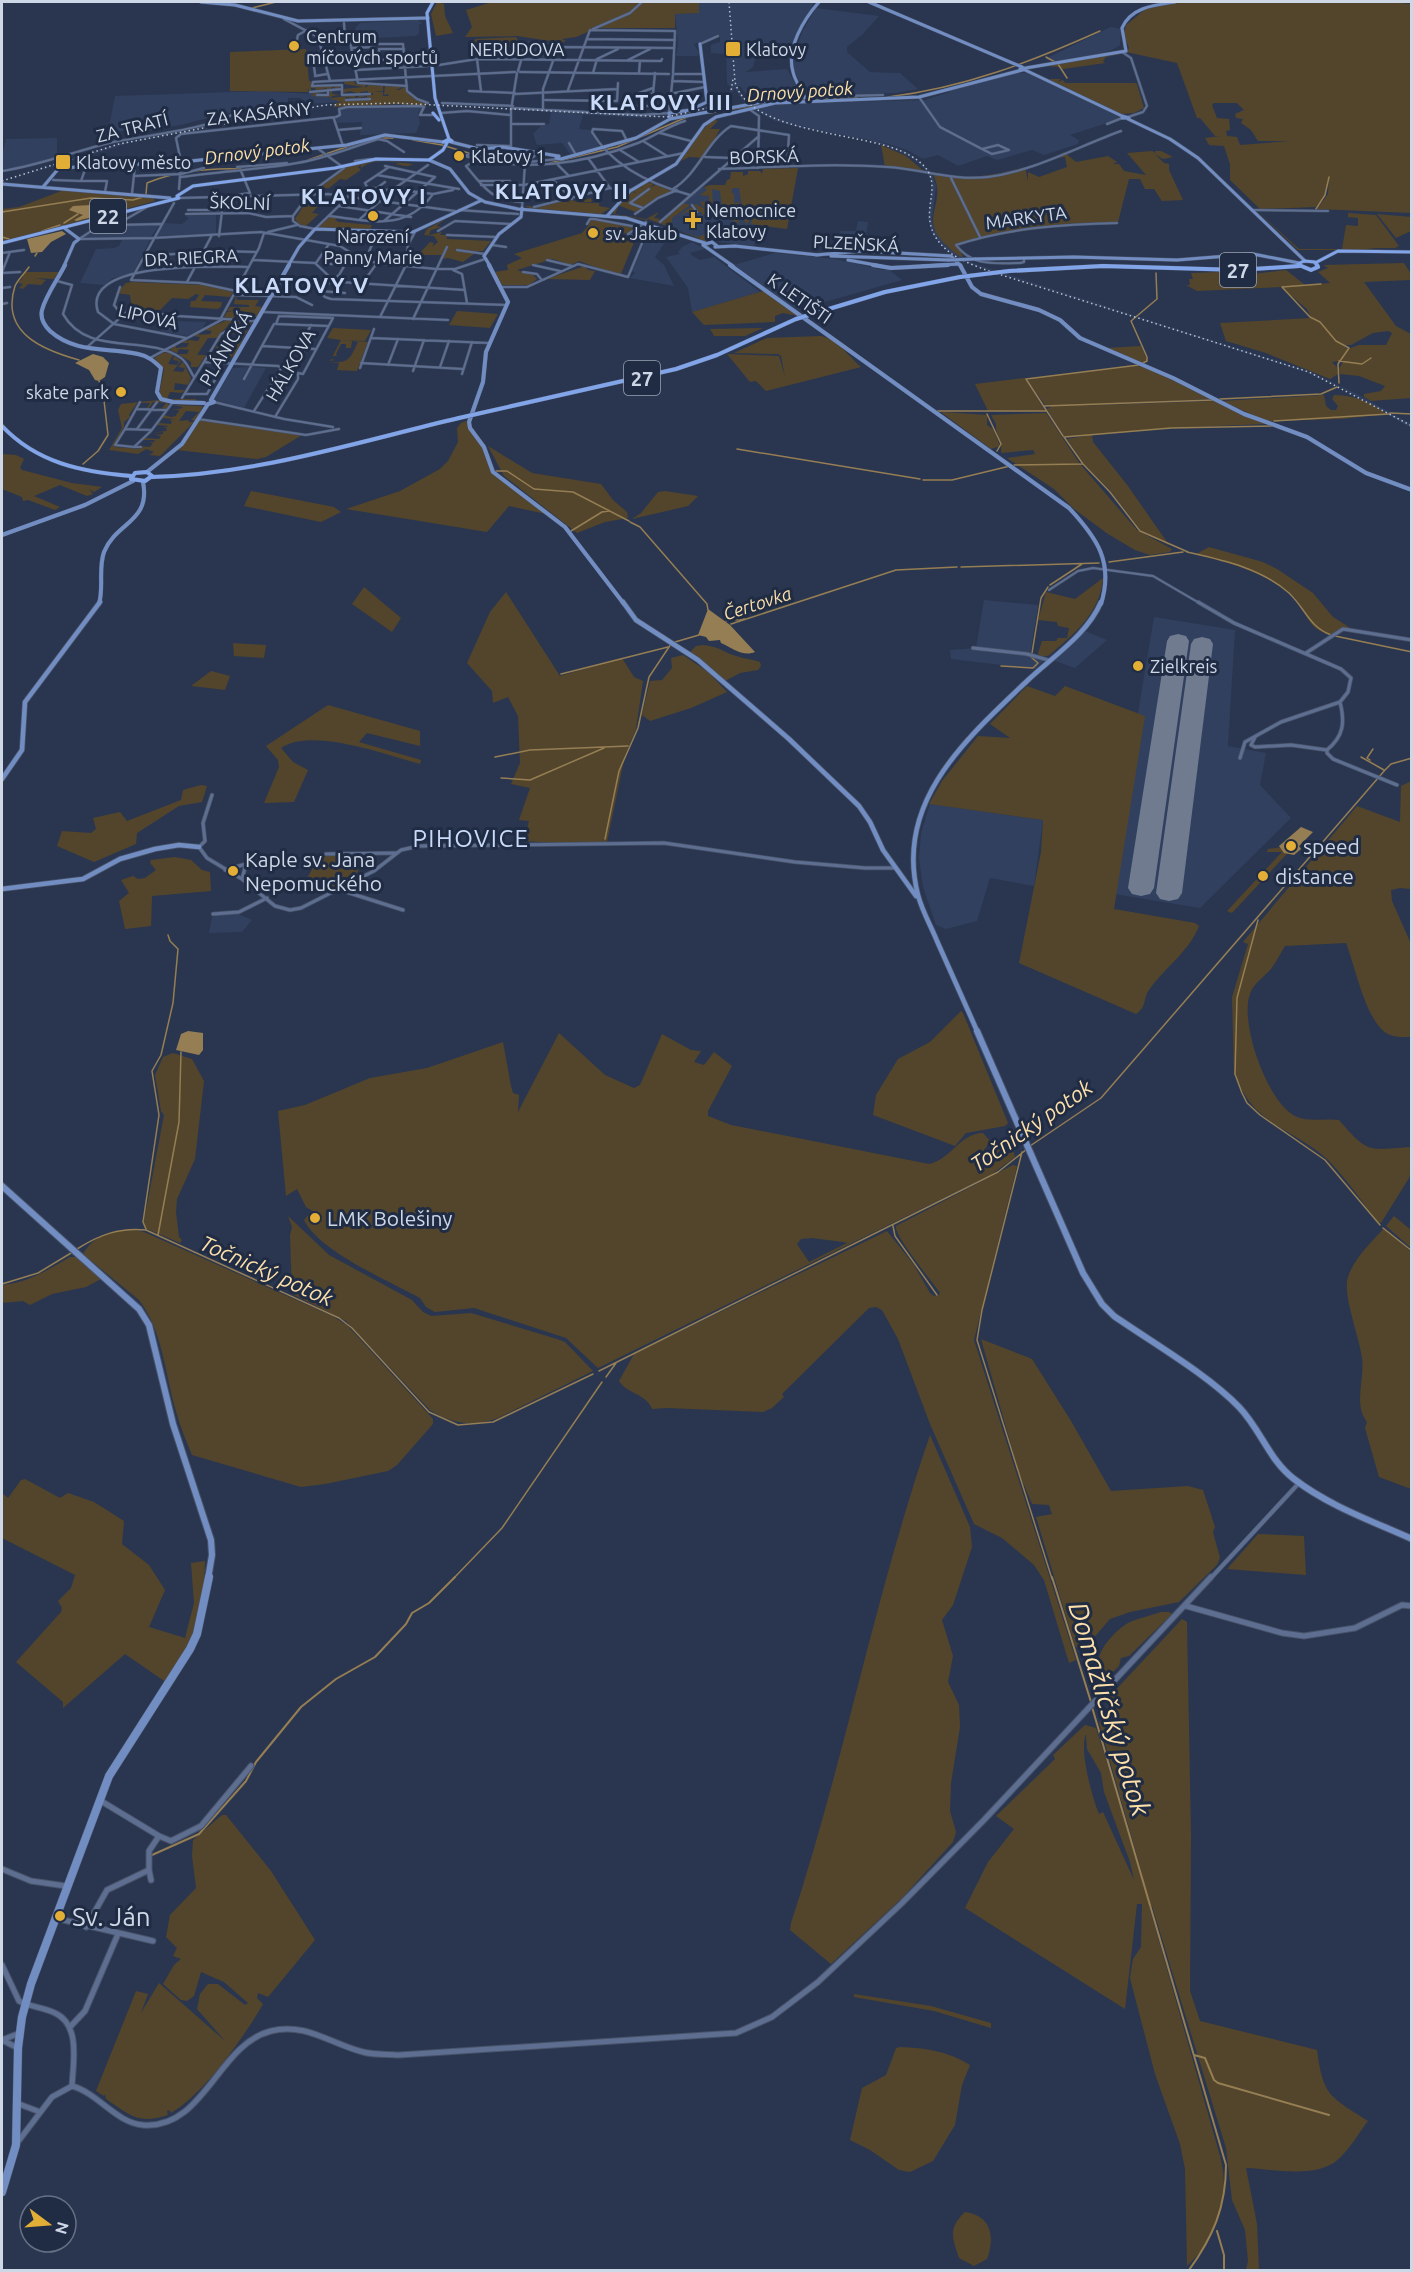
<svg xmlns="http://www.w3.org/2000/svg" width="1413" height="2272" font-family="Ubuntu,sans-serif">
	<style>
		.built { fill: #31405f }
		.green { fill: #53452b; fill-rule: evenodd }
		.water { fill: #957e53 }
		.lines { fill: none; stroke-linecap: round; stroke-linejoin: round }
		.stream-far1 { stroke: #957e53; stroke-width: 1.5 }
		.stream { stroke: #957e53; stroke-width: 2 }
		.runway { fill: #707b90; fill-rule: evenodd }
		.street-far3-casing { stroke: #48536a; stroke-width: 3 }
		.street-far2-casing { stroke: #48536a; stroke-width: 4.5 }
		.street-far1-casing { stroke: #48536a; stroke-width: 5 }
		.street-casing { stroke: #48536a; stroke-width: 7 }
		.secondary-far4-casing { stroke: #48536a; stroke-width: 4 }
		.secondary-far3-casing { stroke: #48536a; stroke-width: 4.5 }
		.secondary-far2-casing { stroke: #48536a; stroke-width: 6 }
		.secondary-far1-casing { stroke: #48536a; stroke-width: 8 }
		.secondary-casing { stroke: #48536a; stroke-width: 9 }
		.primary-far1-casing { stroke: #48536a; stroke-width: 4 }
		.primary-casing { stroke: #48536a; stroke-width: 4.5 }
		.street-far3 { stroke: #5d6e90; stroke-width: 2 }
		.street-far2 { stroke: #5d6e90; stroke-width: 3 }
		.street-far1 { stroke: #5d6e90; stroke-width: 4 }
		.street { stroke: #5d6e90; stroke-width: 5 }
		.secondary-far4 { stroke: #728dc2; stroke-width: 3 }
		.secondary-far3 { stroke: #728dc2; stroke-width: 4 }
		.secondary-far2 { stroke: #728dc2; stroke-width: 4.5 }
		.secondary-far1 { stroke: #728dc2; stroke-width: 6 }
		.secondary { stroke: #728dc2; stroke-width: 8 }
		.primary-far1 { stroke: #82a4e8; stroke-width: 3 }
		.primary { stroke: #82a4e8; stroke-width: 4 }
		.rail { stroke: #b6c0d0; stroke-width: 1.5; stroke-dasharray: 1.5 3; stroke-linecap: butt }
		.secondary-bridge-casing { stroke: #48536a; stroke-width: 4; stroke-linecap: butt }
		.primary-bridge-casing { stroke: #48536a; stroke-width: 4.5; stroke-linecap: butt }
		.secondary-bridge { stroke: #728dc2; stroke-width: 3 }
		.primary-bridge { stroke: #82a4e8; stroke-width: 4 }
		.poi-dot { fill: #e3ae35; stroke: #202c44; stroke-width: 2 }
		.labels { text-anchor: middle; dominant-baseline: central; stroke-width: 6; stroke-linejoin: round; paint-order: stroke }
		.far-poi-label { font-size: 18px; fill: #ced7e6; stroke: #202c44; text-anchor: start }
		.far-street-label { font-size: 18px; fill: #ced7e6; stroke: #202c44 }
		.far-water-label { font-size: 18px; font-style: italic; fill: #fcdfa9; stroke: #202c44 }
		.shield { fill: #202c44; stroke: #9aa4b5; stroke-width: 1.5 }
		.shield-label { font-size: 20px; font-weight: bold; fill: #ced7e6 }
		.poi-label { font-size: 21px; fill: #ced7e6; stroke: #202c44; text-anchor: start }
		.far-district-label { font-size: 22px; font-weight: bold; letter-spacing: 1.5px; fill: #cadbfa; stroke: #202c44 }
		.water-label { font-size: 22px; font-style: italic; fill: #fcdfa9; stroke: #202c44 }
		.quarter-label { font-size: 24px; letter-spacing: 1.5px; fill: #cadbfa; stroke: #202c44 }
		.near-poi-label { font-size: 26px; fill: #ced7e6; stroke: #202c44; text-anchor: start }
		.near-water-label { font-size: 27px; font-style: italic; fill: #fcdfa9; stroke: #202c44 }
	</style>
	<rect width="100%" height="100%" fill="#2a364f"/>
	<!-- built -->
	<path class="built" d="M699,2h115l-23,48 -23,1 -12,6 -3,10 -7,5 41,-3 15,27 -50,6 -12,-16 -2,1 6,11 15,12 -2,-3 17,-3 151,-4 25,-8 -1,-1 67,-18h11l91,43v2l-14,6 -34,11 9,5 -1,4 -34,11 -12,-5 -35,10 -10,-4 -29,10 -20,-11 -15,4 -16,-9 -34,-11 36,14 22,19 5,13 -4,34 2,9 12,18 26,17 338,109 47,22 54,30v4l-69,-40 -34,-15 -338,-109 -24,-14 -13,-15 -5,-16 4,-37 -7,-13 -10,-9 -18,-10 -28,-10 -71,-13 -23,-6 -21,-11 -13,-12 -6,-10 -6,9 -11,8 -31,10 -41,3 -71,-4 8,1 -4,14 11,1 10,18 -29,7 -9,-12 -25,2 -4,-11 8,-8 8,-2 2,-12 -145,-9 -70,1 -45,6 -162,33 -127,39 116,-38 163,-33 43,-6 72,-3 250,15 45,-5 24,-8 14,-11 2,-6 -4,-3 -1,-30 -15,-1v-8l9,-3v-7l-26,9 5,9 -2,3h-21l2,-12 -3,-30 23,-1z
		M816,8l63,8 -17,19 -15,12v5l23,20 30,1 18,16 -23,4 -89,3 -13,-28 1,-14 9,-24z
		M418,20l4,4h-3v9l-3,3 -61,3 -1,-3 2,-9 4,-4z
		M1111,27l10,2 -1,16 -8,5 -16,5 -42,7 -9,-3z
		M554,39l13,1 -10,6 -5,13 -29,-4 5,-14 21,1z
		M260,91l54,3 -1,2 17,1 12,5 -37,2 -4,-1v-5h-13v5l-61,10 -46,12 -40,7 -1,-2 -32,2 7,-36z
		M402,105l21,3 -5,4 2,11 -4,10 -56,2 2,-13 -25,1 -1,-5 5,-2 -1,-6 6,-2z
		M57,138v21l-29,8 -26,2v-14l4,-16z
		M701,187l57,2 33,20 -4,20 -34,-4 -5,10h18l-3,4 -6,-1 -3,8 -35,-4 -8,-7 -13,3 -37,-14z
		M216,215v18l-60,3 9,-13 17,1 7,-6 -4,-2z
		M858,221l10,1 -4,28 -31,2 7,-21h16z
		M159,225l-8,12h-68l27,-11z
		M122,240h28l-17,33 -20,5 -9,7 -24,-2 16,-34 18,-1 5,-2z
		M646,240l19,2 -10,15 9,8 10,21 -44,-8 5,-5 -3,-2z
		M692,242l13,7 -15,4 3,3 7,4 14,-3 46,35 -68,20 -4,-24 -22,-31 14,-3 -2,-2 4,-5z
		M775,253l60,6 48,11 5,-1 14,11 -105,30 -63,-45z
		M172,321l34,1 -3,6 -16,8 -26,-5z
		M248,367l-6,12h2l7,-12 15,1 -22,40 -31,-8 20,-32z
		M984,600l54,5 -8,51 14,4 -9,9 -84,-10 -1,-9 26,-2z
		M1154,617l81,13 -7,116 38,7 -6,32 31,33 -91,90 -92,-15z
		M1085,631l22,9 -32,28 -23,-8z
		M930,804l113,16 -9,66 -44,-8 -13,43 -31,8 -10,-4 -13,-38 -4,-29 2,-25z
		M220,914h18l14,6 -10,12 -33,1 3,-16z"/>
	<!-- green -->
	<path class="green" d="M437,2l7,2 1,12 8,17 -17,3 -5,-22z
		M492,2h207v11l-24,1v14h-78l-21,9 -14,2 3,2 -2,2 -46,-7 -52,1 7,-10 -6,-17z
		M1180,2h211l20,2v209l-94,-4 11,-15 1,-17 -4,18 -9,12 -56,2 -30,-29v-16l-6,-18 -15,-1 -4,-7 15,-2h-5l-15,-18h-3l-20,-55 -51,-11 3,-4 -5,-13 2,-10 21,-17zM1214,103h23l7,7 -9,4 1,4 7,1 -2,4 10,7 7,11h31l-49,4 -3,-8 -10,-1 -1,-5 4,-1 -1,-11 -12,-1 -5,-13z
		M516,37l4,6c-11,7 -41,9 -51,1l7,-5z
		M306,49l3,32 5,1h-3v4l30,-2 -2,3 1,2 -8,-2v2l-5,1 -1,-2 -10,3 -1,-3h-4v5h10l-4,3h12l1,-5h11h-9v3l8,1 -8,1 -1,2 25,-3 -1,3 -9,-1 -1,4 22,-2v-3l-10,2 3,-3h13v-2l-5,1v-3l-8,1v2l-10,-3 -7,2v-4l21,-2 -20,-3 1,-3h8l3,2 -2,1 12,1 -1,3 4,-3 14,1v5l-9,1h9v4h6l-1,-2 -4,1 1,-9 17,1 -6,3h3l6,-3c2,10 12,13 20,16l1,4 -27,-3 -66,3 3,-4 6,-1 -11,-3 -1,-2 -19,-1 3,-2 -5,-1v-6l-1,5 -78,-1v-39z
		M1121,53h4l-19,4 -3,4 2,2 -42,6 -3,-2 -16,-1z
		M1048,79h13l-4,3 6,-2 2,3h70l2,1 7,24 -10,5 -13,1z
		M713,119l5,2 -8,8h10l-16,29 -15,-1 -8,4 13,-21z
		M881,145l25,11 20,17 -41,-6z
		M1152,151l3,2v-2h6l12,6 -10,2 -8,-5 9,9 5,1v6l14,30 -21,1 -8,-12h-9l-5,-10h-11l-11,43 -56,2 -92,16 -14,4 7,12 -2,1c-53,-37 -11,-48 -28,-83 32,6 60,2 92,-7l3,14v-9l11,5 28,-10 -2,-10 -11,1 10,-6 12,10 32,-6 9,6 -4,2h6l5,7 22,4 -19,-22z
		M378,160l35,4c-6,4 -11,1 -18,0l7,-2c-14,-2 -30,-3 -41,6v-3l-3,2 3,3 -15,10 -6,-1 -11,9h-9l26,-21 18,-4v2l1,-3z
		M798,168l-11,61 -36,-5 2,-8 -4,-3 1,-4 -8,-3 -3,-18h-6l-2,4 3,2v9l6,-1 -4,10 4,2 -4,2 4,8 6,-1 -7,-11 2,-5 3,2 -2,2 9,5 -3,7 -8,1 -8,-4 -3,-6 6,-1v-2l-13,-4 -2,-16 -8,-2 1,20h4v2l-11,-3 6,5 -10,2v-3h-5v-4l-2,-2 1,6h-9l-9,4 18,-12 9,5 -5,-7 9,-1v-5l-9,-1 7,-5 -3,-3 6,-2h15l2,-5 3,-1 1,-7h12v4l5,-2v-3h12l2,3 1,-5z
		M647,182l7,2 -4,3 6,-2 16,6 -30,16 -8,-4 7,5 -6,4 -17,-7 8,-8 5,1 -4,-2 5,-4 5,1 -4,-2 7,-4 4,1 -3,-2z
		M64,190l89,8 2,3 -153,41v-33l17,-2z
		M591,198l1,4 -18,1h25v3l11,2 -9,6 -71,-6 -5,-2 15,1 24,-6 7,2 -3,-2 4,-1 5,2z
		M303,203l17,1 -8,9 7,1 -13,12 -7,-2 -4,-5 9,-14z
		M682,203l8,2 -18,13v7l5,5 22,7 6,-3 5,6 -8,2 -3,-4 -51,-19 -1,1 -34,-6 2,-6 3,-1 -3,7 31,5 11,-6 -6,-2 7,2 -4,5 8,1h-4l4,2z
		M1256,210l43,39h43l4,-24 12,1v-8l-10,-1v-4l28,2 23,31 -4,2h-29l18,2h-86z
		M1377,214l34,3v14l-15,7z
		M331,216l6,2 -2,2 4,2 33,3 -2,5 -51,-3z
		M447,218l-11,8 6,1 -11,3 -2,5 13,-3 -2,3h6l1,4 44,2 -8,10h-5l-15,11 -15,-4 -6,1 1,-4h-25l12,-13 4,1 -2,4 6,-5 -4,-6 -10,-1 3,-6z
		M594,219l41,8 -7,6 -9,1 16,6 -15,36 -41,-15 -8,4 -18,-6 -36,11 16,5 4,4 -8,6h-28l-7,-13 14,-2 -1,-5 15,-7 -8,-4 68,-21 7,-8 1,-4z
		M1404,263l7,11v6l-47,2 32,44 15,8v64l-40,3 -7,-4v-3l17,-3 4,-5 -26,-10 -19,-2 -1,-5 4,-7 -3,-1 -8,1 5,5 1,7 -8,5 -64,-26 -40,-12 -6,-18 91,-5 -4,-9 -26,-22 -84,4 -11,-6h4l-1,-6h4l-2,-6 28,-1 25,3 42,-5 19,15 25,-2 -12,-11 10,-4 -5,-3zM1388,331l4,2 -6,12h-27l-11,4 -6,-4h9l22,-12z
		M585,266l3,4 7,1 -5,9 -44,-1z
		M24,272h35l-5,7 -19,-1 11,2 -5,5 -13,-1 -5,5 -4,-1 4,-4 -5,-1 5,-6 -1,-1z
		M132,282l71,3 30,7 -3,5 -25,-2 -4,6 21,1 -1,5 -4,2 -27,-2 1,-6h4l4,-6 -3,-1 -8,5 -16,-1 -13,13 -17,1 -10,-3 -2,-14 -14,-2 10,-10z
		M763,291l36,25 -16,-3 -8,3v6l-71,3 -12,-13z
		M236,296l1,4h22l-4,6 7,1 -5,10h-10l5,-2 -8,-1 1,3 -6,2 -15,-2 3,-5 11,-2 -11,1 3,-4h19v-2l-15,-1z
		M457,311l41,3 -8,14 -41,-3z
		M227,320l5,1 -15,17h-9l-11,17h9l-8,12h-7v-5l-13,-8h9l2,-4 -10,-1 -2,4 -7,-3 6,-5v3l11,-1 2,-4h-7l5,-4v3l2,-2 9,1 2,-4 -7,-1 7,-4 -1,3 11,-1 2,-3 -8,-1z
		M238,322h3l-5,8h9l2,-4 -6,-1 2,-3h9l-13,24 16,-23 -24,39 3,-9 -6,9h-6l3,-2 -1,-2h-13l1,3h-4l4,-7 16,2 1,-3 -2,-1 4,-2 -18,1 5,-6 15,2 2,-2 -3,-1 4,-2h-18l4,-5 16,2 1,-3 -2,-1 4,-2 -18,2 11,-6 -2,-2z
		M333,328l38,2 -6,11 -22,-1 25,2 -11,29 -20,-1 2,-7 -12,-1c22,1 22,-1 31,-20l-6,-1 -1,7h-5v-4h-5l-5,10 1,2h-4l-2,3 4,1 -5,1 11,-21 -14,-2z
		M763,328l-18,8h-31l-4,-7z
		M821,336c18,4 27,20 40,31l-95,24 -10,-10 -6,1 -23,-28 52,2 6,21 -4,-21 -3,-2 -44,-1 33,-15z
		M1141,346l6,14 -5,3 -36,-15z
		M168,352l5,3 -5,9 9,1 2,-4 -6,-1 1,-4 7,5 -8,10 10,1 2,-4 -7,-1 5,-5 8,16 -3,7 -13,-2 -1,7h11l-3,3 -12,-1 -3,7h29l-2,3c-10,-1 -36,2 -34,-12 1,-7 3,-14 4,-21l-10,-11 9,-5z
		M1137,366l9,1 64,32 -138,7 142,-5 51,23 -95,4 -78,7 1,7 35,44 41,59 -27,-13 -32,-42 -26,-26 -17,-25 18,-3h-21l-17,-27 5,-3 -7,-1 -17,-24 2,-3z
		M1025,378l20,33h-57l-13,-27z
		M1324,395l2,11 5,4h5l2,-4 -6,-7 2,-4c23,1 34,6 53,19l-46,5 -75,2 -44,-20z
		M159,400l10,4 -2,5 -13,-1h8l4,-5 -13,-1 -5,7 -10,-1h9l3,-5h-13l-8,12 1,2 -6,5v5l-10,20 26,2 1,-1 -4,-2 13,1 3,-4h-6l7,-1 1,-2h-12l2,-2 14,1 2,-3 -6,-1 8,-1v-2l-12,1 15,-2 1,-3h-4l6,-2 -12,-1 2,-2 12,1 1,-3 -4,-1 7,-1 -13,-1 2,-3 7,2 5,-1 1,-3h-8h9l1,-3 -7,-1h8l3,-2 -11,-2 31,1 -7,15 -5,-1 8,-8 -13,-1 -7,10 10,-1 -1,2h6l-34,34 -11,-1 5,-3 -8,-3 -8,5 -29,-4 13,-22 -4,-18 3,-6z
		M943,412l44,3v10l6,4 7,17 -9,3 -49,-36z
		M1046,413l34,51 57,66 35,19 -2,3 -20,3 -15,-5 -27,-16 -34,-25 -20,-20 -47,-31 28,-4 -2,-4 -32,3c2,-10 -6,-19 -5,-29l-5,-9z
		M199,420l103,15 -36,22 -9,2 -80,-9z
		M466,421l17,27 9,25 54,41 -37,-8 -22,26 -141,-23 54,-18 40,-22 8,-8 10,-19 -1,-14 4,-5z
		M488,446l44,27 69,11 12,16 14,12 1,6 -23,4 -28,11 -73,-57z
		M2,454l14,1 8,4 -4,9 2,2 50,13 30,4 -8,5 -5,-3 4,5 -6,2 -27,-11 -26,11 26,11 -5,3 -27,-10 -5,1 -1,-4 -20,-8z
		M251,491l83,16 7,5 -20,10 -77,-16z
		M665,491l33,5 -10,10 -56,13 9,-6 17,-21z
		M1209,547l54,15 14,7 36,24 20,24 19,12 -15,1 -6,5c-27,-6 -24,-28 -41,-42 -31,-23 -58,-29 -94,-39z
		M1103,578c-3,36 -29,56 -55,78h-9l-1,-3 4,-12h14l2,-3h9l2,-10 -11,-2 -1,-4 -19,-2 8,-28 29,7z
		M364,587l37,31 -9,14 -40,-28z
		M506,592l54,84 62,-18 12,19 9,4 -7,48 -11,26 -18,87 -53,1 -30,-2 5,-20 -10,-1 11,-32 -19,-4 9,-21 -2,-47 -10,-19 -15,6 -1,-12 -25,-28 23,-51z
		M233,643l33,2 -2,13 -30,-2z
		M704,645c16,2 19,7 32,11 8,3 16,3 24,6l1,4 -3,4 -18,3 -15,8 -35,-29 6,-6z
		M683,655l25,17 19,20 -36,16 -41,13 -8,-6 8,-34 12,-1 10,-12 -1,-10z
		M211,671l19,5 -5,14 -34,-4z
		M1027,686l28,10 10,-10 80,30 -31,193 81,14 4,3c-10,26 -34,41 -50,64 -6,8 -2,17 -13,24l-117,-51 22,-111 2,-32 -114,-16 13,-23 36,-45 32,2 -20,-14z
		M328,705l92,26v15l-53,-13 -8,9 62,18 -1,4c-34,-9 -108,-37 -139,-16l12,14 15,8 -14,32 -30,1 15,-36 -1,-7 -12,-14z
		M1411,781v108l-11,-1 -9,2 1,11 19,43v93c-7,0 -16,1 -23,-3 -22,-11 -33,-69 -42,-91l-61,3c-4,6 -7,13 -12,20 -6,9 -20,17 -23,28 -11,29 18,111 47,123 12,5 29,1 42,3 29,34 29,30 72,27v24l-2,7 -28,45 -3,-1c-16,-20 -32,-44 -50,-62 -33,-31 -80,-37 -92,-87l-2,3 -2,-79 16,-53 -5,-2 114,-136 43,16 1,-36z
		M201,785l6,1 -5,16 -23,4 -42,27 -1,11 -42,18 -37,-16 5,-15 29,2 5,-4 -3,-11 27,-6 7,9 54,-21 2,-10z
		M1298,842l-66,71 -5,-2 55,-59h-15l1,-3 15,-2z
		M363,853l-7,26c-11,5 -22,14 -34,11l3,-6 -19,-4 14,-25z
		M175,857l16,3 11,10 8,2 1,19 -59,5 -1,30 -26,3 -6,-28 10,-8 -8,-13 12,-4 5,3 7,-1 11,-8 -6,-7 1,-3z
		M961,1011l2,2 45,110 -3,3 -39,7 -11,13 -82,-31 3,-20 22,-36 32,-17z
		M559,1033l46,42 29,13 6,-3 22,-51 29,16 10,1 -7,11 10,3 10,-13 18,14 -24,45v5l23,9 198,39c23,-5 31,-31 54,-31l7,8 -9,14 1,4 2,1c7,-9 15,-21 28,-13l3,10 -23,17 -394,194 -32,-30 -92,-30 -39,4 -9,-5 -6,-9c-33,-18 -101,-47 -116,-78l7,-8 12,5 -17,-10 -9,-18 -11,7 -8,-85 27,-6 65,-27 57,-10 76,-26 8,44 2,7 6,2 -1,17zM812,1238l31,4 4,1 -38,19 -12,-18 4,-5z
		M173,1053l19,6 12,22 -9,78 -18,40 -1,13 3,25 3,3 -2,3 -35,-15 -1,-7 20,-106 -3,-4 -6,-36 8,-18z
		M1013,1165l4,1 -43,174 102,320 -7,3 -25,-83 -10,-15 -32,-27 -28,-14 -44,-100 -32,-85 -16,-29 -6,-3 -7,1 -87,86 2,3 -12,11 -9,4 -96,-4 -15,1c-5,-15 -25,-15 -33,-28l15,-27 253,-123 27,34 16,28 4,3 5,-1 1,-2c-8,-12 -46,-57 -44,-67z
		M288,1216l41,39 83,45 11,12 8,4 40,-3 86,26 8,3 28,29 -95,47c-25,9 -46,6 -68,-8l-84,-89 -54,-27 -2,-59 2,-8z
		M1394,1216l17,14v18l-25,-22z
		M1384,1228l27,24v237l-32,-12 -14,-49 2,-6c-14,-18 -2,-43 -5,-64 -2,-19 -20,-64 -14,-81 6,-19 23,-34 36,-49z
		M130,1229l14,3 188,84 15,9 86,94v5l-36,41 -9,6 -63,13 -24,3 -109,-32c-6,-14 -12,-29 -16,-44 -11,-37 -13,-80 -37,-111l-56,-46c10,-18 27,-22 47,-25z
		M70,1257h6l25,22 -15,8 -34,7 -22,11 -7,-4 -21,2v-18c25,-2 46,-15 68,-28z
		M981,1339l51,20 39,62 40,70 77,-5 15,4 12,37 -2,5 7,26 -3,7 -38,37 -49,10 -20,7 -26,30h-5l-4,-3 -39,-129 16,-3 -3,-9 -17,-1 -13,-31z
		M930,1435l40,92 2,20 -19,58 -11,15 11,36 -5,26 11,23 1,22 -9,56 -1,28 6,21 -3,10 -51,56 -71,66 -41,-34 1,-7c53,-161 84,-328 139,-488z
		M25,1479l35,19 8,-5 26,9 30,19 -2,23 27,21 16,25 -16,37 36,11 9,-35 -3,-40 14,-2 -1,26 -11,55 -26,41 -42,-29 -62,54v-6l-47,-40 45,-50 1,-4 -4,-7 13,-13 4,-13 -73,-37v-45l6,5 13,-18z
		M1258,1534l46,2 2,39 -79,-6z
		M1160,1612h9l3,2 -43,42 -8,2 -2,8 -6,6 -10,1c-15,-14 11,-42 25,-50 10,-5 22,-7 32,-11z
		M1182,1619l5,3 4,215 -1,154 10,30 117,29c6,47 14,47 51,71 -10,13 -19,30 -33,41 -23,16 -63,7 -89,6l11,56 2,46h-13l2,-9 -3,-31 -13,-30 -6,-52 -74,-242h-3l71,250c11,41 -2,82 -33,110l-2,-97 -5,-25 -25,-70 -25,-96 3,-19 8,-12 1,-43h-5l-12,105 -160,-101 23,-46 26,-33 -18,-13 59,-57 -2,-4 32,-30 11,3 47,149 -44,-154 8,-12 2,-14zM1086,1734l1,15 14,24 3,19 26,70 4,18 -31,-68 -4,2c-7,-17 -20,-64 -13,-80z
		M222,1815h4l45,56 44,69 -47,57 -10,-4 -1,5 6,6c-19,33 -59,90 -92,109l-2,-3 -2,1 1,4c-30,10 -38,0 -62,-16l-1,-5 -1,2 -8,-5 40,-100 12,3 -7,19 18,-30 66,58 -28,-32 3,-15 8,-10h10l27,21 3,-2 -24,-21 -23,-10 -7,24 -7,5 -6,-1 -18,-16 11,-19 7,-6 -8,-3 4,-8 -11,-11 4,-22 26,-27 -4,-32 1,-16z
		M854,1994l77,12 60,17v5l-57,-17 -80,-14z
		M900,2047c26,1 48,4 70,18l-8,20 -7,40 -22,36 -23,11 -11,-2 -29,-20 -20,-10 12,-52 24,-13 10,-27z
		M965,2212c27,4 30,25 22,47l-13,7 -15,-8c-7,-21 -11,-30 6,-46z"/>
	<!-- water -->
	<path class="water" d="M109,204l17,3c-15,9 -35,9 -49,14l-3,-1 9,-5 -14,-5 4,-4z
		M62,231l4,3 -15,8 -9,10 -11,1 -4,-14z
		M93,354l10,3 6,6 -4,14 -6,4 -4,-1 -6,-10 -14,-7z
		M708,609l22,16 25,27c-12,5 -23,-4 -34,-9l-1,-3 -11,1 -3,-4 -8,-2z
		M1301,827l12,5 -14,14 2,3 -7,6 -10,-2 -5,-7z
		M188,1031l15,2v17l-4,5 -23,-5 5,-16z"/>
	<g class="lines">
		<!-- stream-far1 -->
		<path class="stream-far1" d="M252,8l24,-6
			M1046,57l9,5
			M1058,64l9,14
			M888,97c75,-9 143,-35 212,-66
			M775,101l82,-3
			M710,113l51,-9
			M380,138h13
			M413,140l29,5 53,16
			M308,160l47,-16
			M550,163l67,-16 70,-30
			M146,194l1,-11c29,-12 63,-15 94,-14
			M1316,209l9,-14 4,-18
			M2,212l89,-14 42,2 10,-3
			M64,223l14,-9
			M42,231l18,-6
			M2,237l7,2
			M35,256l2,-3
			M29,267c-4,6 -11,12 -14,19 -15,47 28,64 64,74
			M1321,284l-39,3 28,30 10,5 16,19 13,7 -11,16 1,19
			M1339,361l23,3 9,-6
			M1143,363l4,-2v-4l-16,-36 26,-22 -1,-26
			M1220,399l101,-5 16,-7
			M1044,406l169,-6
			M938,411h109
			M1390,413l22,1
			M987,414l14,30 -4,7
			M1274,421l115,-7
			M1063,436l-37,-57 113,-14
			M737,449l183,30
			M83,464l15,-13 10,-16 -5,-43 -4,-11
			M1014,465l68,-1
			M496,471h11l27,18 39,3 56,29
			M923,480h29l58,-14
			M630,522l10,5 67,77 1,6
			M571,531l31,-19 7,-1
			M1187,552c35,8 74,16 102,41 16,15 20,34 42,42
			M1188,552l-48,-21 -30,-39 -27,-28 -19,-27 107,-9 101,-2
			M1109,562l74,-10
			M961,567l138,-4
			M1050,585l32,-21
			M726,621l19,-2
			M731,624l165,-54 61,-3
			M1335,636l77,16
			M675,642l24,-7
			M1032,653l9,-55 7,-11
			M1001,666l32,2 5,-5 -7,-6
			M561,674l107,-27
			M495,757l35,-7 98,-4
			M1361,757l23,13
			M1370,760l-3,-2 6,-9
			M501,778l29,2 74,-32
			M605,839l14,-68 19,-43 11,-51 22,-33
			M1258,920l-21,78 -2,76 7,19 5,10 13,12 65,45 55,65
			M1030,1146l71,-48 284,-328 6,-6 21,-6
			M1022,1152l-40,158 -5,30 75,239
			M893,1226l2,10 42,59
			M1383,1228l29,23
			M146,1229l-3,-7 16,-107 -7,-44 9,-16 12,-52 5,-54 -8,-8 -2,-6
			M158,1235l21,-113 2,-70
			M77,1249c22,-14 43,-22 69,-19l193,88 13,10 77,84 29,13 35,-3 100,-48
			M2,1284l36,-11 33,-20
			M599,1371l399,-199 29,-23
			M606,1377l10,-14
			M453,1579l49,-51 100,-146"/>
		<!-- stream -->
		<path class="stream" d="M1052,1577l39,125
			M1092,1707l134,458c0,42 -13,72 -37,105
			M152,1855l47,-21 47,-53 10,-19 45,-55 35,-28 39,-22 31,-33 6,-11 17,-10 26,-26
			M1194,2055l11,3 9,22 4,3 111,32
			M1217,2231l7,24v15"/>
		<!-- runway -->
		<path class="runway" d="M1178,634l8,2 3,5 -35,247 -4,6 -9,2 -9,-2 -4,-6 39,-247 3,-5z
			M1202,637l8,2 3,5 -31,249 -4,6 -9,2 -9,-2 -4,-6 35,-249 3,-5z"/>
		<defs>
			<path id="street-far3" d="M284,19l34,18 12,44 185,-9
				M344,23l1,16 5,2 8,42 49,3
				M593,29l37,-16 12,-11
				M590,30l85,1 -2,42
				M587,39l88,1
				M296,44l2,-9 9,-5
				M364,44h39l4,47 10,8 11,4
				M700,44l18,-8
				M351,48l23,-1
				M1122,52l9,6 16,48 -4,6 -15,5
				M353,54l26,-2v-3h25
				M354,59l51,1
				M477,59l4,32
				M628,60l22,-11
				M439,65l38,-6 184,2 1,-2
				M356,70l72,-4
				M518,71l8,-28
				M520,72l149,2
				M593,73l4,-14 21,-10
				M639,73l1,-12
				M315,74l-3,-21 9,-1
				M675,74h28
				M315,76l12,-2
				M330,81l-17,1 -1,4 30,-1
				M672,81l32,1
				M342,85v10l28,-1
				M653,88l-14,5 14,1 2,-21
				M568,90l22,-60
				M831,90h15l4,6
				M469,91l46,2
				M310,92l32,-3
				M515,94l102,-5
				M670,94l35,-7
				M317,95h11v-4
				M805,97l78,-2
				M919,97l21,30 42,22
				M346,100l24,-1
				M545,100l72,1 1,-18
				M442,103l71,3
				M634,106h35
				M512,108l129,7 28,-2 4,-38
				M543,109v-20l15,-42 116,1
				M749,109l10,7 -1,52
				M441,113l26,-2 43,4
				M334,119l9,27
				M511,124h33
				M1107,124l15,-6
				M338,130l23,-2
				M660,133l31,8
				M627,141l-5,-10 -29,-2 -1,3c20,34 61,53 98,63
				M643,141l24,15
				M569,143l7,12
				M477,145l34,1
				M998,145l11,5 -17,4 -10,-5z
				M511,146v-36l6,-37
				M620,150l19,12
				M483,155l40,1 1,5 3,1
				M465,156c60,16 116,9 173,-13 17,-7 30,-17 47,-22
				M465,156l14,-7
				M705,157l26,1
				M588,158l22,30
				M476,160l-10,6c19,23 25,34 56,36
				M355,161l16,-2
				M528,162l31,-3
				M558,165l11,11
				M385,166l50,11
				M86,167l-5,14h26l-2,11
				M237,167l50,-4
				M719,169c56,-2 113,-6 169,-2 33,2 66,14 100,10 46,-6 89,-30 133,-46
				M2,171c39,-6 73,-20 111,-29 25,-5 104,-15 120,-28
				M377,175l82,14
				M134,176l47,-2 23,-6
				M181,177c39,-6 77,-7 116,-14 27,-4 55,-16 81,-24l9,2 17,11
				M951,178l29,59
				M53,180l28,1
				M553,180l19,19
				M479,181h31l1,4
				M481,185h43l160,-32
				M367,187l-2,-4 24,-16
				M377,188l8,-6
				M395,188l33,-23
				M179,189l2,-27 -5,-24 5,-4 155,-17 4,-2 -1,-6 8,-2 74,-1 3,1 -4,8h13
				M394,189l39,5 20,-4
				M673,189c26,-16 33,-47 58,-63l58,9 -2,32
				M132,194l3,-29
				M236,195l14,-2 -9,-22
				M354,196l13,-9 21,3 -10,9
				M179,198l149,-4 127,17
				M174,203l-43,77 68,3 37,8
				M692,205l5,7
				M339,206l72,11
				M534,207l76,-19 22,2
				M522,208l3,-44 14,-12
				M643,208l-13,-5 19,-14
				M188,210h34
				M459,210l59,4
				M1254,210l74,1
				M186,214l62,-1 18,4 27,-1
				M635,214l23,-16 19,-8
				M293,216l17,-23 34,-25 -27,-20
				M293,216v5l7,5 15,3 33,-32
				M329,216c41,5 77,16 104,-22
				M360,219l19,-17
				M384,221l51,-44
				M660,222l99,-86
				M587,224l3,-5h4l43,8
				M117,225l44,-1
				M438,231l17,-10 56,3
				M268,232l29,-7
				M447,235l49,2
				M219,236l3,-25
				M153,238l108,-6 79,14 19,12 18,5 59,6h19l30,-10
				M79,239l74,-1
				M79,239l14,-9 23,-5 31,-18
				M492,245l14,2
				M457,250l28,4
				M2,253l22,-3
				M144,256l77,-5 36,1
				M1024,258v4l-4,1c-26,0 -47,4 -64,-18 52,-17 107,-21 161,-22
				M253,260l62,3 18,17 7,2 125,8
				M547,260l25,6
				M316,263l13,-19
				M330,264h15
				M533,265l27,6
				M453,270l9,4 5,29
				M2,272l8,-20
				M523,272l14,2 4,5
				M2,273l18,-1
				M281,279l28,2 16,16 6,2 176,6
				M57,281l15,4 -9,29c25,44 82,19 118,44 6,4 9,13 13,19
				M187,282l25,-47
				M362,284l15,-21
				M120,287l-6,18 9,11
				M501,287h26l51,-23 50,13 15,-36 -15,-7 18,-12
				M2,288l8,-1
				M319,291l20,-16 7,-12 22,-9 6,-14
				M320,291l25,2
				M235,295l61,2 16,8
				M2,304l5,-1
				M263,312l185,8
				M279,316l54,2 -30,56 -5,-1
				M279,316l-3,8 52,2
				M380,317l25,-50 3,-22 7,-13
				M221,318l38,-70 5,-15
				M413,319l34,-72
				M186,338l-72,-14 -16,-12c-18,-53 125,-45 151,-45
				M371,338l118,5
				M262,346l53,3
				M86,348l43,-38 48,6 81,5
				M299,348l12,-23
				M150,358l73,-39
				M299,358l7,-10
				M204,362l74,4 20,7
				M361,363l102,6
				M388,365l10,-26
				M440,367l9,-26
				M360,368l14,-39
				M413,371l11,-31
				M462,374l10,-32
				M244,379l30,-55
				M185,394h22l9,-16
				M182,398l39,-64 9,-5 6,-9
				M140,402l-15,27 26,1
				M214,402l70,17 49,8
				M136,409l30,1
				M254,411l28,-44
				M275,417l23,-38v-6
				M198,419l108,16 33,-6
				M125,429l-10,16 19,2
				M137,429l20,-27
				M141,447h-7l17,-16 22,-29
				M1049,590l29,-19 15,-3 60,8 48,28"/>
			<path id="street-far2" d="M1198,602l36,21 107,46 10,9 -3,14 -8,10 -59,20 -36,20 -5,16
				M973,648l54,6 21,6
				M1306,653l37,-24 69,11
				M1340,702c5,20 4,34 -13,48v3l6,6 64,26
				M1255,737l-4,8 4,2 36,-2 36,5
				M212,795l-9,28 2,18 -6,6 8,11 35,21 33,27 15,4 11,-2 73,-37 27,-21 18,-4 245,-3 131,19 70,6h31
				M326,854l70,-1
				M225,870l21,-6 -4,15
				M340,890l63,20
				M213,914l26,-2 28,-14"/>
			<path id="street-far1" d="M1210,1579l89,-96"/>
			<path id="street" d="M1186,1606l96,27 22,3 51,-8 47,-23 10,1
				M159,1836l12,5 30,-15 50,-60
				M2,1869l29,12 35,5
				M149,1870l2,10
				M55,1918l98,23
				M86,1927l21,-37 42,-20v-19l10,-15 -58,-35
				M2,1965l17,36c11,6 24,6 36,12 26,12 18,50 17,73
				M70,2027l15,-16 33,-77
				M2,2040l18,-7
				M4,2041l14,7
				M19,2104l21,8
				M17,2143l35,-46 20,-11c26,7 44,37 71,39 61,5 75,-81 128,-94 34,-9 60,13 92,21 11,3 24,2 36,3l337,-22 36,-16 46,-35 83,-78 83,-84 227,-243"/>
			<path id="secondary-far4" d="M201,2l34,3 63,16 130,-3
				M869,2l153,65
				M1026,68l100,-17 -4,-23c9,-21 33,-23 53,-26
				M1025,70l97,46
				M805,98c-4,-9 -10,-17 -12,-26 -7,-24 11,-53 26,-70
				M786,99l19,-2
				M1122,116l7,2h-7z
				M670,119l-1,-6 21,-3 17,-8 -7,-58
				M1128,119l42,20 28,19 107,103
				M451,142l28,7 24,-2 55,9
				M559,156l-3,2 5,1 75,-21 34,-19 104,-19
				M429,160l21,9 19,24 16,9 33,7 108,9 79,25
				M2,184l168,14
				M43,187l16,-19 122,-6 166,-17 38,-10 58,7
				M607,216l23,-25 46,-27 28,-39 12,-8 59,-14 144,-6 107,-28 -4,-2 -2,2
				M63,227l16,12 -5,4 -10,23
				M717,246l-5,-4 -9,3 30,21
				M715,247l20,-1 83,9
				M816,255l46,-4 89,5 10,10
				M831,256l118,4
				M975,259l99,-2 103,3 76,-6 46,9
				M848,260l33,6
				M288,266l11,-19 16,-18 98,3 67,-31
				M490,266l-6,-10 15,-22 22,-17 1,-9
				M922,266l37,-2"/>
			<path id="secondary-far3" d="M65,265c-7,14 -19,30 -23,45 -2,8 2,15 8,21 26,23 57,16 88,23 10,2 16,7 23,14l-4,24 4,7 12,3 31,1
				M489,265l19,37 -22,50 -3,30 -14,40 1,6 14,19 9,25 72,55 59,77
				M730,265l339,243c28,30 45,54 32,96
				M873,265l18,3 57,-3
				M960,265l12,22 9,7 58,16 21,10 20,18 93,40 71,36 63,23 59,36 46,17
				M147,472l35,-28 26,-40 6,-2 -3,-2 78,-135
				M2,535l83,-30 48,-24
				M99,604c5,-17 -1,-35 5,-52 12,-30 47,-30 39,-70"/>
			<path id="secondary-far2" d="M623,602l13,18 62,40 91,79 70,67 11,16 13,28 33,46
				M2,779l20,-29 3,-48 75,-100
				M2,889l81,-10 37,-20 35,-10 24,-4 20,2
				M978,1033c-14,-31 -27,-61 -41,-92 -6,-15 -15,-30 -19,-46 -24,-93 48,-156 109,-214 25,-24 60,-46 74,-79"/>
			<path id="secondary-far1" d="M977,1031l106,242 19,31 12,12c39,27 93,58 125,91 22,23 30,53 55,72 35,27 78,42 118,60
				M2,1186l137,123 10,16 24,99 38,116 1,15 -4,24"/>
			<path id="secondary" d="M2,2192l14,-47 2,-97 4,-31 9,-33 78,-208 81,-127 7,-15 12,-57"/>
			<path id="primary-far1" d="M433,2l-6,11 8,85 14,41
				M433,113l6,7
				M449,139l3,2 -9,1z
				M177,196l16,-10 142,-18 41,-9 53,1 14,-10 4,-7
				M2,243l177,-45
				M1315,263l23,-12 74,1
				M1100,266h8
				M1297,266h2
				M1300,266l-2,-2 6,-3 11,1 2,4"/>
			<path id="primary" d="M1299,265l12,5 7,-3 -1,-2
				M1009,271l94,-5 136,4 60,-4
				M809,315l76,-23 75,-15
				M481,413l195,-44 41,-14 79,-36
				M2,426c35,37 80,46 129,50
				M147,472l5,4 -7,5 -14,-2 4,-6z
				M152,477c106,-3 205,-35 307,-59"/>
		</defs>
		<!-- street-far3 casing -->
		<use href="#street-far3" class="street-far3-casing"/>
		<!-- street-far2 casing -->
		<use href="#street-far2" class="street-far2-casing"/>
		<!-- street-far1 casing -->
		<use href="#street-far1" class="street-far1-casing"/>
		<!-- street casing -->
		<use href="#street" class="street-casing"/>
		<!-- secondary-far4 casing -->
		<use href="#secondary-far4" class="secondary-far4-casing"/>
		<!-- secondary-far3 casing -->
		<use href="#secondary-far3" class="secondary-far3-casing"/>
		<!-- secondary-far2 casing -->
		<use href="#secondary-far2" class="secondary-far2-casing"/>
		<!-- secondary-far1 casing -->
		<use href="#secondary-far1" class="secondary-far1-casing"/>
		<!-- secondary casing -->
		<use href="#secondary" class="secondary-casing"/>
		<!-- primary-far1 casing -->
		<use href="#primary-far1" class="primary-far1-casing"/>
		<!-- primary casing -->
		<use href="#primary" class="primary-casing"/>
		<!-- street-far3 -->
		<use href="#street-far3" class="street-far3"/>
		<!-- street-far2 -->
		<use href="#street-far2" class="street-far2"/>
		<!-- street-far1 -->
		<use href="#street-far1" class="street-far1"/>
		<!-- street -->
		<use href="#street" class="street"/>
		<!-- secondary-far4 -->
		<use href="#secondary-far4" class="secondary-far4"/>
		<!-- secondary-far3 -->
		<use href="#secondary-far3" class="secondary-far3"/>
		<!-- secondary-far2 -->
		<use href="#secondary-far2" class="secondary-far2"/>
		<!-- secondary-far1 -->
		<use href="#secondary-far1" class="secondary-far1"/>
		<!-- secondary -->
		<use href="#secondary" class="secondary"/>
		<!-- primary-far1 -->
		<use href="#primary-far1" class="primary-far1"/>
		<!-- primary -->
		<use href="#primary" class="primary"/>
		<!-- rail -->
		<path class="rail" d="M729,2l6,80c14,51 123,50 166,69 56,25 15,52 34,85 11,20 37,29 57,36l317,100 103,54
			M2,181l117,-37 206,-39 71,-2 271,14 45,-10 11,-7 8,-9 2,-12"/>
		<defs>
			<path id="secondary-bridge" d="M949,260l26,-1"/>
			<path id="primary-bridge" d="M960,277l49,-6
				M796,319l13,-4
				M459,418l22,-5"/>
		</defs>
		<!-- secondary-bridge casing -->
		<use href="#secondary-bridge" class="secondary-bridge-casing"/>
		<!-- primary-bridge casing -->
		<use href="#primary-bridge" class="primary-bridge-casing"/>
		<!-- secondary-bridge -->
		<use href="#secondary-bridge" class="secondary-bridge"/>
		<!-- primary-bridge -->
		<use href="#primary-bridge" class="primary-bridge"/>
	</g>
	<!-- markers -->
	<g class="poi-dot">
		<circle cx="294" cy="46" r="6"/>
		<rect x="725" y="41" width="16" height="16" rx="3"/>
		<circle cx="459" cy="156" r="6"/>
		<rect x="55" y="154" width="16" height="16" rx="3"/>
		<circle cx="373" cy="216" r="6"/>
		<path d="M690 211h6v6h6v6h-6v6h-6v-6h-6v-6h6z"/>
		<circle cx="593" cy="233" r="6"/>
		<circle cx="121" cy="392" r="6"/>
		<circle cx="1138" cy="666" r="6"/>
		<circle cx="1291" cy="846" r="6"/>
		<circle cx="233" cy="871" r="6"/>
		<circle cx="1263" cy="876" r="6"/>
		<circle cx="315" cy="1218" r="6"/>
		<circle cx="60" cy="1916" r="6"/>
	</g>
	<g class="labels">
		<!-- far-poi labels -->
		<g class="far-poi-label">
			<text x="306" y="36">Centrum<tspan x="306" dy="21">míčových sportů</tspan></text>
			<text x="746" y="49">Klatovy</text>
			<text x="471" y="156">Klatovy 1</text>
			<text x="76" y="162">Klatovy město</text>
			<text x="706" y="210">Nemocnice<tspan x="706" dy="21">Klatovy</tspan></text>
			<text x="605" y="233">sv. Jakub</text>
			<text x="373" y="236" text-anchor="middle">Narození<tspan x="373" dy="21">Panny Marie</tspan></text>
			<text x="109" y="392" text-anchor="end">skate park</text>
			<text x="1150" y="666">Zielkreis</text>
		</g>
		<!-- far-street labels -->
		<g class="far-street-label">
			<text x="517" y="49">NERUDOVA</text>
			<text transform="translate(259 113) rotate(-6)">ZA KASÁRNY</text>
			<text transform="translate(132 127) rotate(-14)">ZA TRATÍ</text>
			<text transform="translate(764 156) rotate(-2)">BORSKÁ</text>
			<text transform="translate(240 202) rotate(2)">ŠKOLNÍ</text>
			<text transform="translate(1026 217) rotate(-8)">MARKYTA</text>
			<text transform="translate(856 243) rotate(3)">PLZEŇSKÁ</text>
			<text transform="translate(191 257) rotate(-3)">DR. RIEGRA</text>
			<text transform="translate(800 298) rotate(35)">K LETIŠTI</text>
			<text transform="translate(148 316) rotate(13)">LIPOVÁ</text>
			<text transform="translate(225 348) rotate(-59)">PLÁNICKÁ</text>
			<text transform="translate(290 365) rotate(-60)">HÁLKOVA</text>
		</g>
		<!-- far-water labels -->
		<g class="far-water-label">
			<text transform="translate(800 91) rotate(-4)">Drnový potok</text>
			<text transform="translate(257 151) rotate(-7)">Drnový potok</text>
			<text transform="translate(757 603) rotate(-18)">Čertovka</text>
		</g>
		<!-- shield labels -->
		<g class="shield">
			<rect x="90" y="199" width="36" height="34" rx="4.5"/>
			<rect x="1220" y="253" width="36" height="34" rx="4.5"/>
			<rect x="624" y="361" width="36" height="34" rx="4.5"/>
		</g>
		<g class="shield-label">
			<text x="108" y="216">22</text>
			<text x="1238" y="270">27</text>
			<text x="642" y="378">27</text>
		</g>
		<!-- poi labels -->
		<g class="poi-label">
			<text x="1303" y="846">speed</text>
			<text x="245" y="859">Kaple sv. Jana<tspan x="245" dy="24">Nepomuckého</tspan></text>
			<text x="1275" y="876">distance</text>
			<text x="327" y="1218">LMK Bolešiny</text>
		</g>
		<!-- far-district labels -->
		<g class="far-district-label">
			<text x="661" y="101">KLATOVY III</text>
			<text x="562" y="190">KLATOVY II</text>
			<text x="364" y="195">KLATOVY I</text>
			<text x="302" y="284">KLATOVY V</text>
		</g>
		<!-- water labels -->
		<g class="water-label">
			<text transform="translate(1031 1125) rotate(-35)">Točnický potok</text>
			<text transform="translate(267 1270) rotate(24)">Točnický potok</text>
		</g>
		<!-- quarter labels -->
		<g class="quarter-label">
			<text x="471" y="838">PIHOVICE</text>
		</g>
		<!-- near-poi labels -->
		<g class="near-poi-label">
			<text x="72" y="1916">Sv. Ján</text>
		</g>
		<!-- near-water labels -->
		<g class="near-water-label">
			<text transform="translate(1110 1709) rotate(73)">Domažličský potok</text>
		</g>
	</g>
	<!-- border -->
	<rect width="1413" height="2272" fill="none" stroke="#ced7e6" stroke-width="6"/>
	<!-- north arrow -->
	<g transform="translate(48 2224) rotate(106)"><circle r="28" fill="#202c44" stroke="#667085" stroke-width="1.5"/>
	<path d="M0-4.5L10 22L0 15L-10 22Z" fill="#e3ae35"/>
	<text y="-9" font-size="16" font-weight="bold" text-anchor="middle" fill="#ced7e6">N</text>
	</g>
</svg>
